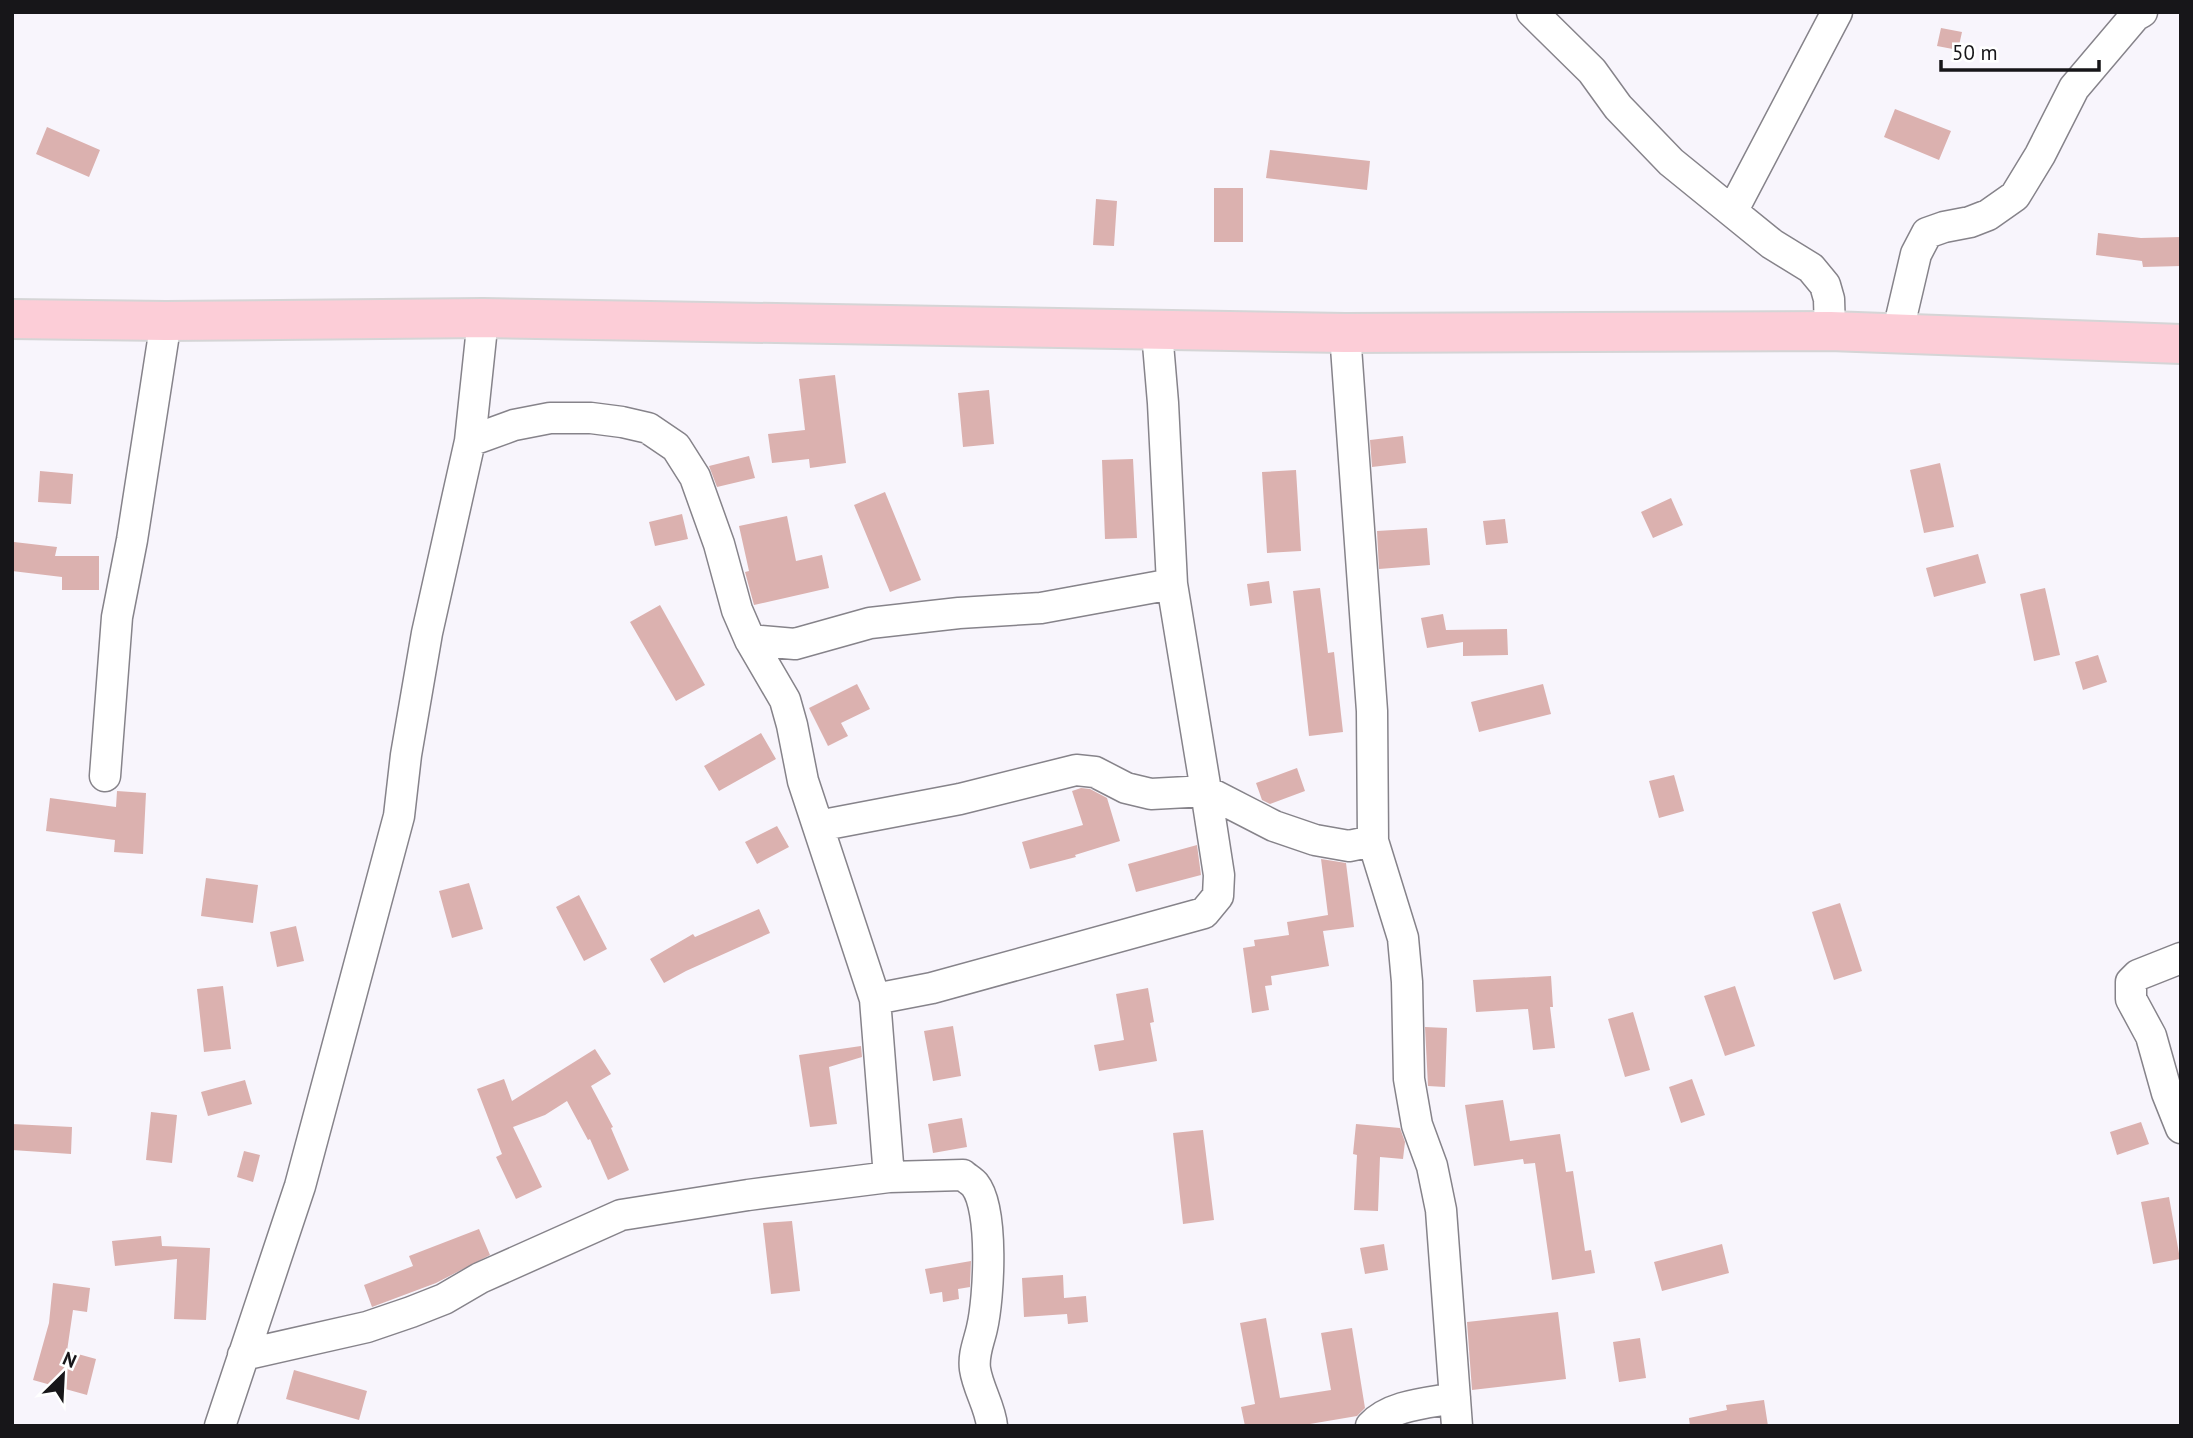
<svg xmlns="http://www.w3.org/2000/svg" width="2193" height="1438" font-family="'PT Sans',sans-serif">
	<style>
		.building { fill: #dbb1af }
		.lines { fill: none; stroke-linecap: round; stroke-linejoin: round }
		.minor-casing { stroke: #86838a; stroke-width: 33 }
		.major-casing { stroke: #d5d5d6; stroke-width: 42 }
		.minor { stroke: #fff; stroke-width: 30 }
		.major { stroke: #fccdd7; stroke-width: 38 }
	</style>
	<rect width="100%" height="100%" fill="#f8f5fc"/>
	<!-- building -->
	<path class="building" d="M1941,28l21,4 -4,18 -21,-4z
		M1895,109l56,22 -12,29 -55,-23z
		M47,127l53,23 -11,27 -53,-23z
		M1270,150l100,11 -3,29 -101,-12z
		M1214,188h29v54h-29z
		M1096,199l21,2 -3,45 -21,-1z
		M2098,233l43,5 40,-1v29l-38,1 -1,-6 -46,-6z
		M835,375l11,88 -36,5 -1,-9 -37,4 -4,-29 37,-4 -6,-51z
		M989,390l5,54 -31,3 -5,-54z
		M1403,436l3,27 -34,4 -2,-27z
		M749,456l6,22 -38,9 -8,-21z
		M1133,459l4,79 -32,1 -3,-79z
		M1940,463l14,64 -30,6 -14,-63z
		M1296,470l5,81 -34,2 -5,-81z
		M40,471l33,3 -2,30 -33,-2z
		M885,492l36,88 -31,12 -36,-87z
		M1671,498l12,27 -30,13 -12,-26z
		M682,514l6,25 -33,7 -6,-24z
		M787,516l9,45 26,-6 7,33 -75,17 -9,-33 4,-1 -10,-45z
		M1505,519l3,24 -22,2 -3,-24z
		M1427,528l3,37 -51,4 -2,-38z
		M14,542l43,5 -2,9h44v34h-37v-13l-50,-6z
		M1978,554l8,29 -52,14 -8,-29z
		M1269,581l3,22 -22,3 -3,-22z
		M1320,588l8,65 6,-1 9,80 -34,4 -16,-145z
		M2045,588l15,67 -26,6 -14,-67z
		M660,605l45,80 -29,16 -46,-79z
		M1443,614l3,16 61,-1 1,26 -45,1v-14l-36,6 -6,-30z
		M2098,655l9,27 -24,8 -8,-28z
		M857,684l13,25 -29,14 7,13 -20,10 -19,-38z
		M1543,684l8,30 -72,18 -8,-30z
		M761,733l15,26 -57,32 -15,-25z
		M1297,768l8,23 -35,13 -8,-4 -6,-17z
		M1674,775l10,36 -25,7 -10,-37z
		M1081,788l9,1 17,9 13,43 -45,14 1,2 -46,12 -8,-27 61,-17 -11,-34z
		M117,791l29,2 -3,61 -29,-2 1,-12 -69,-9 4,-33 66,9z
		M777,826l12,21 -32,17 -12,-22z
		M1197,845l4,30 -65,17 -8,-28z
		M1321,859l25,4 8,64 -31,4 6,35 -58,10 1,9 -7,1 4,24 -17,3 -9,-65 12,-2 -1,-6 35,-5 -2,-13 41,-7z
		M206,878l52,7 -5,38 -52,-7z
		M469,883l14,46 -31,9 -13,-47z
		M579,895l28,54 -23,12 -28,-54z
		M1840,903l22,68 -28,9 -22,-68z
		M759,909l11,24 -84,38 -22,12 -14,-24 43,-25 2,3z
		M296,926l8,35 -27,6 -7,-35z
		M1551,976l2,31h-3l5,41 -22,2 -5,-41 -52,3 -3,-32z
		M223,986l8,63 -27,3 -7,-63z
		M1735,986l20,60 -30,10 -21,-60z
		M1148,988l6,34 -4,1 7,38 -58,10 -5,-26 30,-5 -8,-46z
		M1633,1012l17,58 -25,7 -17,-58z
		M953,1026l8,50 -28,5 -9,-50z
		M1425,1027l22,1 -2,59 -17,-1z
		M861,1046l1,11 -33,10 8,57 -27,3 -11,-72z
		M595,1049l16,25 -20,12 22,41 -2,1 18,42 -21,10 -18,-41 -2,1 -21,-39 -22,14 -32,12 29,60 -26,12 -20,-42 6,-3 -25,-65 27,-10 8,22z
		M1692,1079l13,36 -24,8 -12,-36z
		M245,1080l7,24 -44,12 -7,-24z
		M1503,1100l7,41 50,-7 6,38 7,-1 12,80 6,-1 4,23 -43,7 -17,-117 -11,1 -1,-5 -49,7 -9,-61z
		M151,1112l26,3 -5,48 -26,-3z
		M962,1118l5,29 -34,6 -5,-29z
		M2141,1122l8,22 -32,11 -7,-23z
		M12,1124l60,3 -1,27 -59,-4z
		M1356,1124l44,4 5,14 -2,17 -23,-2 -2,54 -24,-1 3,-55 -4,-1z
		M1203,1130l11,90 -31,4 -10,-91z
		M244,1151l16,4 -7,27 -16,-5z
		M2169,1197l11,62 -27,5 -12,-62z
		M792,1221l8,70 -29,3 -8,-71z
		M479,1229l11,26 -54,28 -64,24 -8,-22 49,-19 -4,-10z
		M161,1236l1,10 48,2 -4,72 -32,-1 3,-60 -62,7 -3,-25z
		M1384,1244l4,26 -23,4 -5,-26z
		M1722,1244l7,29 -67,18 -8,-29z
		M971,1261l-1,26 -12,2 1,10 -16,3 -1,-10 -12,2 -5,-25z
		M1063,1275l1,23 22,-2 2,26 -20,2 -1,-10 -43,3 -2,-39z
		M53,1283l37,5 -3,24 -14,-2 -6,41 29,8 -9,36 -54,-15 16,-57z
		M1558,1312l8,67 -94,11 -5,-68z
		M1266,1318l14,80 51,-8 -10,-57 31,-5 13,80 -8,8 -59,10h-53l-4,-19 14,-3 -15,-81z
		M1640,1338l6,40 -27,4 -6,-40z
		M294,1370l73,21 -8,29 -73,-21z
		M1764,1400l4,26h-78l-1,-8 38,-8 -1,-5z"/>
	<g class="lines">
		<defs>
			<path id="minor" d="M1532,12l60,59 26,36 53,55 101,82 39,24 14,17 4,14 1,32
				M1733,210l104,-198
				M1345,333l27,378 1,130 30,97 4,44 2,97 8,46 15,41 9,44 16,216
				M1897,335l19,-81 11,-21 17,-6 26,-5 18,-7 27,-19 25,-41 34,-67 61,-72 7,-4
				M470,441l44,-16 36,-7h41l31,4 26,6 28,19 19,30 24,67 18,66 13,30 35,60 7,25 11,56 72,218 14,178
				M750,640l45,4 75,-21 89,-10 82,-5 131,-24
				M105,776l12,-159 15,-77 34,-219
				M818,826l142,-27 116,-29 19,2 31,16 25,6 55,-3 68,35 41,14 34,6 24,-5
				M2181,958l-43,17 -7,7v17l20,37 16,57 14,35
				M875,999l57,-11 272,-75 14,-17 1,-21 -13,-84 -34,-207 -9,-181 -6,-71
				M243,1355l124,-28 44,-15 33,-13 36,-21 141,-63 127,-20 141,-18 74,-2c3,3 9,6 12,10 19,24 14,113 7,143 -3,14 -9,26 -7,41 3,20 15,37 17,57
				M220,1426l80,-240 99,-370 7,-61 21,-122 43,-192 13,-123
				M1371,1426c19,-21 57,-23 84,-28"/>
			<path id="major" d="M12,319l154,2 317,-3 862,15 485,-2 351,13"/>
		</defs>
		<!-- minor casing -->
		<use href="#minor" class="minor-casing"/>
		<!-- major casing -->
		<use href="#major" class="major-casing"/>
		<!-- minor -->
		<use href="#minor" class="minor"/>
		<!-- major -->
		<use href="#major" class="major"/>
	</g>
	<!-- border -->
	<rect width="2193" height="1438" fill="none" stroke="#171619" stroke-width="28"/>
	<!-- north arrow -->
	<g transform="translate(63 1375) rotate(24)" stroke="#ffffff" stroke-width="5" paint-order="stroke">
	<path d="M0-5L12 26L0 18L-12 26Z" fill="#171619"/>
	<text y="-10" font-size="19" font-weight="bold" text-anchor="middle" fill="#171619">N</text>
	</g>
	<!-- scale -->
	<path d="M1941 60v10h158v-10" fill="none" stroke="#171619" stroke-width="3.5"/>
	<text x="1952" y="60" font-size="21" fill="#171619" stroke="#ffffff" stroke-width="5" paint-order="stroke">50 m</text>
</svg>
